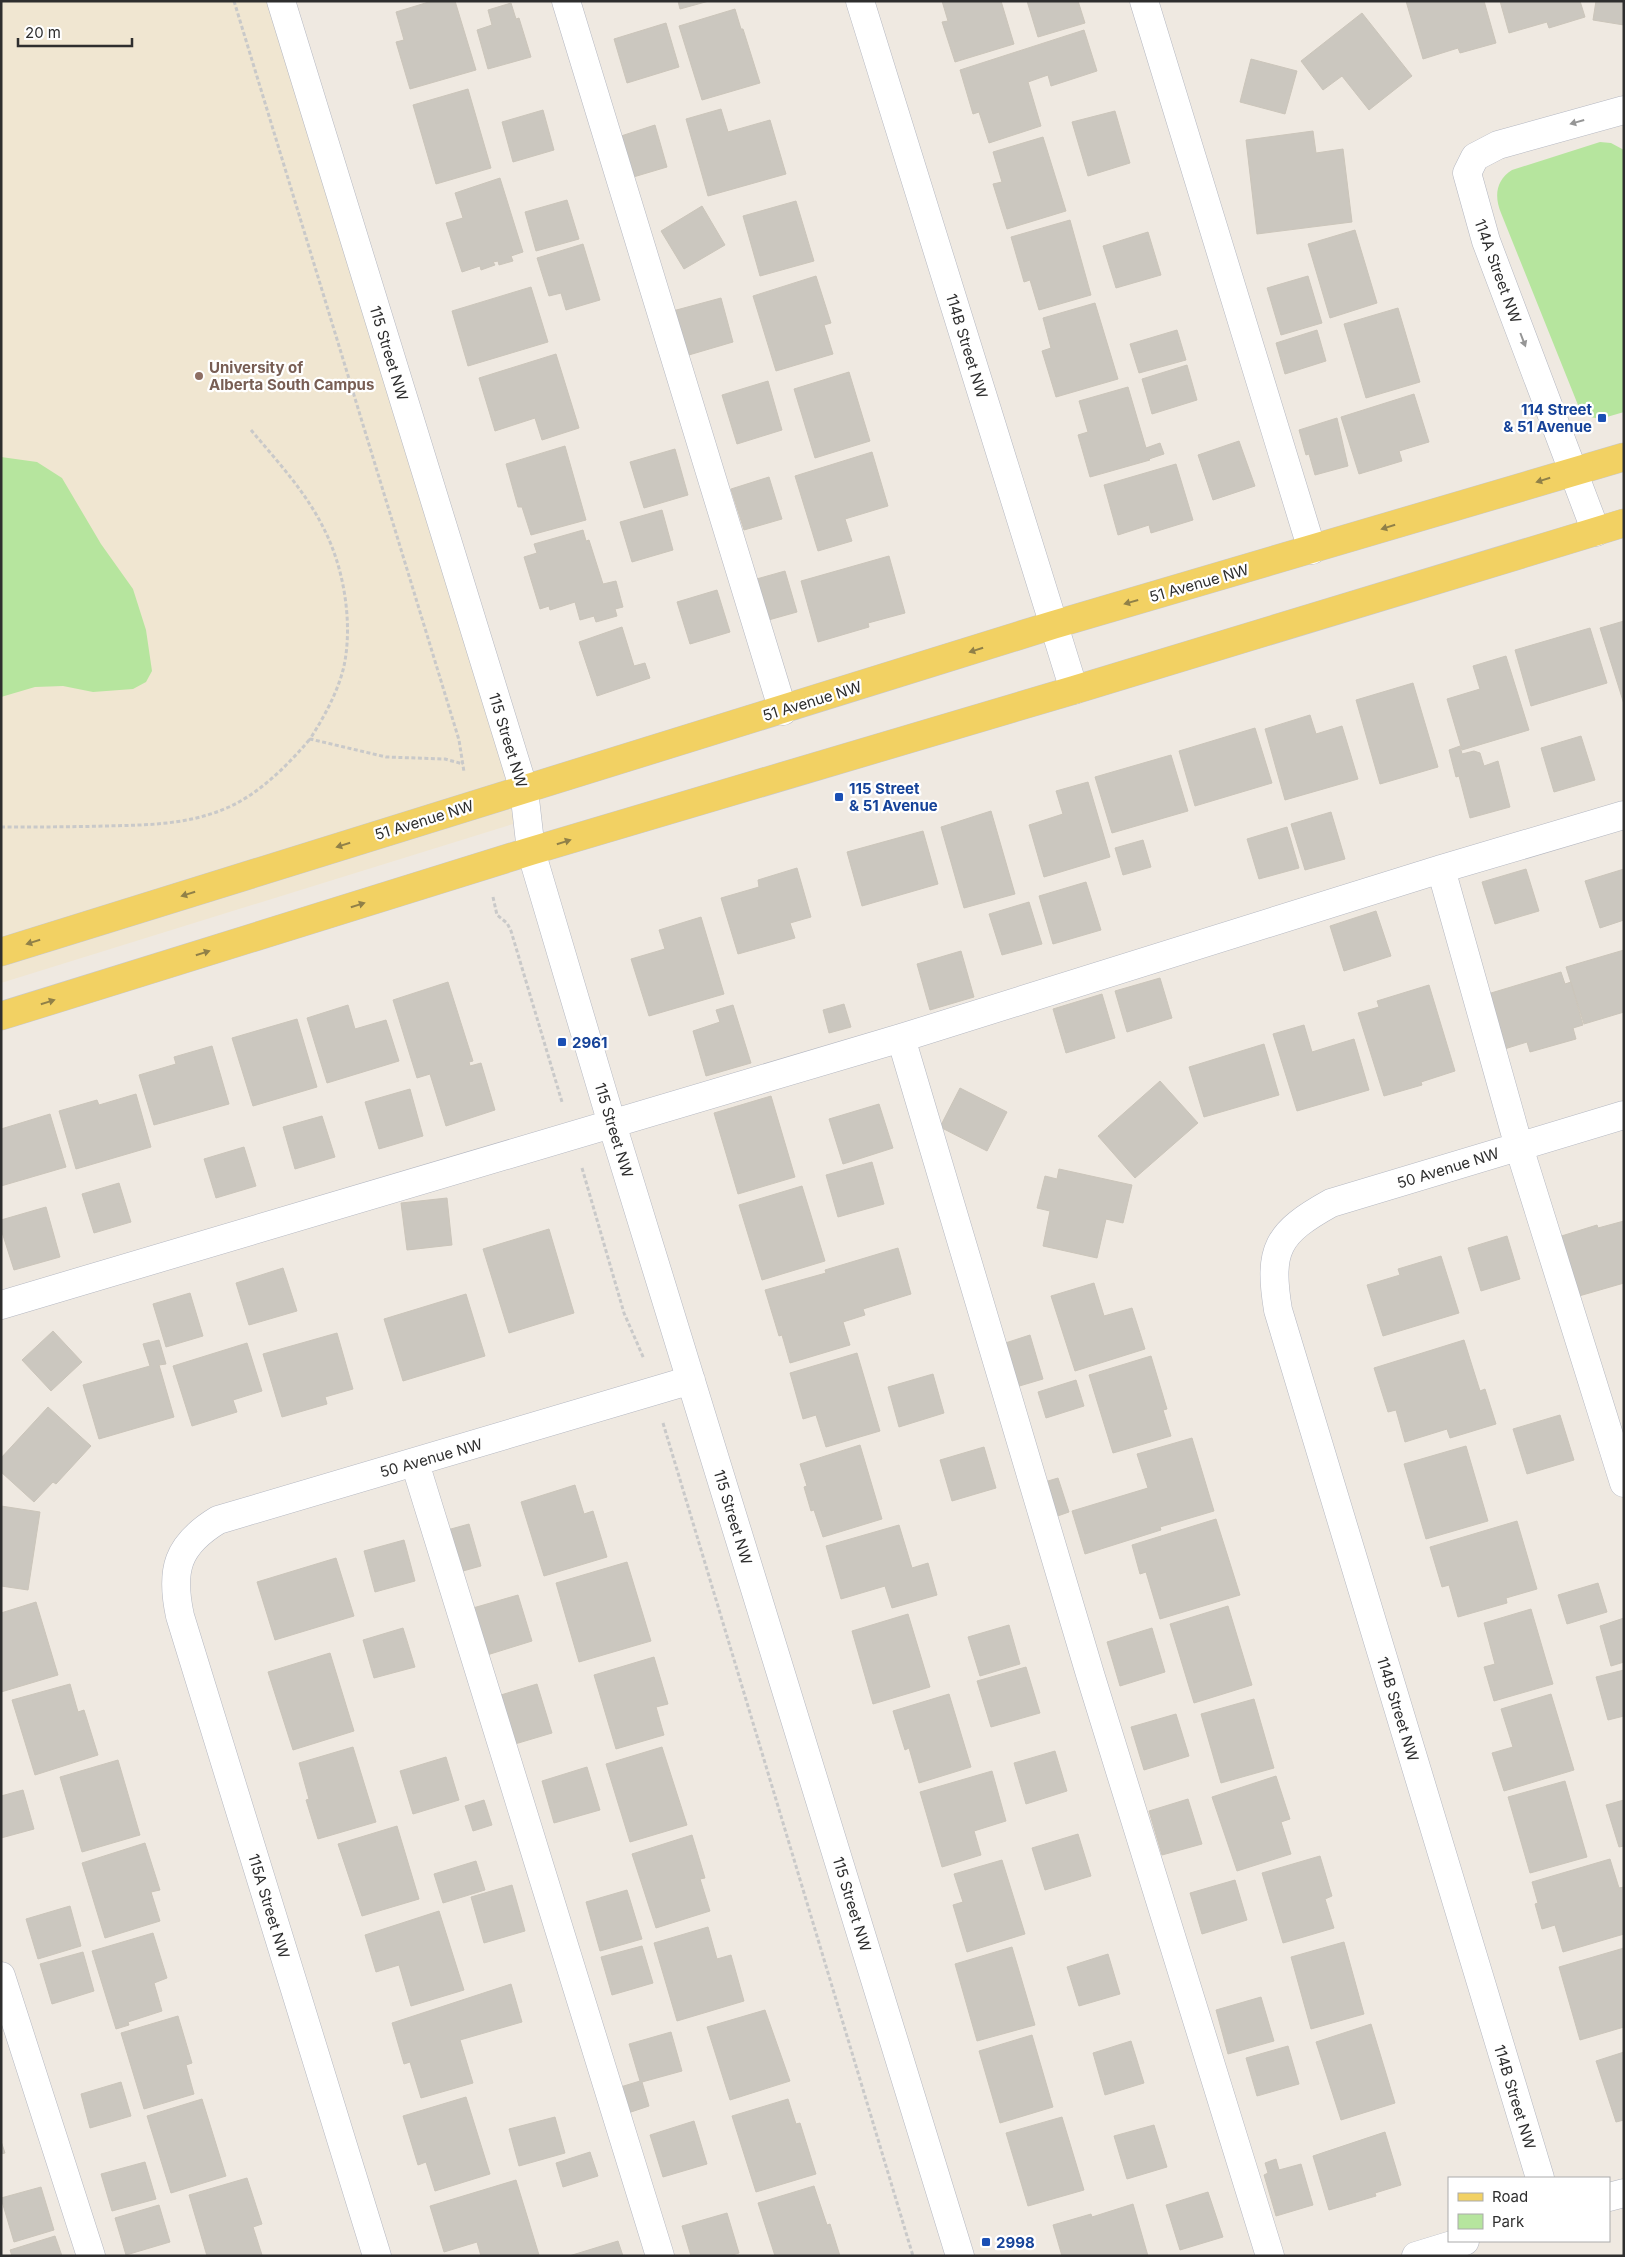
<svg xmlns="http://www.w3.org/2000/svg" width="1625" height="2257" font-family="Inter,sans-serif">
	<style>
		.education { fill: #f0e6d1 }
		.green { fill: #b6e59e }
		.building { fill: #cbc7bf; stroke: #cbc5ba }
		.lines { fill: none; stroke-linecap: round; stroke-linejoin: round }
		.minor-casing { stroke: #b4b7c1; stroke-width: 29 }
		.major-casing { stroke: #c9c9c9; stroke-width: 29 }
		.path { stroke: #c9c9c9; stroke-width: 3; stroke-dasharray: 4 2.5; stroke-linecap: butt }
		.minor { stroke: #fff; stroke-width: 28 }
		.major { stroke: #f2d163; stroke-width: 28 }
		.oneway { fill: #969696 }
		.oneway2 { fill: #908048 }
		.education-dot { fill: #8d6e63; stroke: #fff; stroke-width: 2 }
		.transit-dot { fill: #1a4fb4; stroke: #fff; stroke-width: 2 }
		.labels { text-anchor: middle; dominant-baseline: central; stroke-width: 4.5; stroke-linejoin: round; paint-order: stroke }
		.street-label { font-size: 15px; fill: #2e2e2e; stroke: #fff }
		.education-label { font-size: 15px; font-weight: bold; fill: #785e54; stroke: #fff; text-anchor: start }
		.transit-label { font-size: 15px; font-weight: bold; fill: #164399; stroke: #fff; text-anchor: start }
	</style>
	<rect width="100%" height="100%" fill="#efe9e1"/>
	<!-- education -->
	<path class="education" d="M1,1h281l244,819 -525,163z"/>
	<!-- green -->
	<path class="green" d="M1600,142l11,1 13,7v262l-24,7 -18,-4 -81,-202c-7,-17 -5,-33 11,-43z
		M1,457l36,5 25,16 39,66 32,45 13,41 6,41 -6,11 -13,7 -40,3 -30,-6 -28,1 -34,10z"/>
	<!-- building -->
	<path class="building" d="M432,1h23l21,69 -66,19 -14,-47 8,-2 -8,-28z
		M678,1h31l-29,8z
		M942,1h59l13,43 -59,18 -13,-40 6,-1z
		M1027,1h51l7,22 -47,14z
		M1406,1h78l12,42 -36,10 -2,-5 -35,11z
		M1500,1h80l5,16 -36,11 -2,-6 -38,11z
		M1596,1h28v24l-31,-5z
		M511,3l5,16 3,-1 12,39 -43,12 -11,-39 15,-5 -4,-15z
		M735,9l6,20h2l17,54 -58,17 -23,-74z
		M1362,13l50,63 -43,34 -27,-34 -19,14 -22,-29z
		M666,23l13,44 -52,16 -13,-44z
		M1084,30l13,41 -46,15 -3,-11 -20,7 13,44 -52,17 -10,-31 -6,2 -13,-44z
		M1251,59l46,12 -12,43 -45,-12z
		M468,89l23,79 -55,16 -23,-79z
		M721,109l7,23 42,-12 16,54 -78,22 -22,-77z
		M543,110l11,40 -41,12 -11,-40z
		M1115,111l15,52 -42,13 -16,-54z
		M655,125l12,42 -37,11 -12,-41z
		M1313,131l3,22 27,-4 9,73 -95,12 -11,-94z
		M1043,137l23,74 -59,18 -14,-45 9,-2 -9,-30z
		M500,178l23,74 -12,4 2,5 -14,4 -1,-4 -5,1 2,3 -14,5 -1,-4 -18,6 -16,-49 17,-5 -8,-25z
		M567,200l12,39 -43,12 -11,-39z
		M796,201l18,60 -54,15 -17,-60z
		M702,206l23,39 -41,24 -23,-38z
		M1070,220l21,75 -52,15 -9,-30 -6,2 -13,-45z
		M1355,230l22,73 -47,15 -22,-74z
		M1148,232l13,43 -45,13 -13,-42z
		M583,244l17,56 -34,10 -5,-17 -12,3 -12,-38z
		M816,276l15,47 -7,2 9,29 -57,17 -23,-75z
		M1308,276l14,47 -41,12 -14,-47z
		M531,287l17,55 -80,24 -16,-55z
		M721,298l12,44 -51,15 -13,-45z
		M1095,303l23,76 -62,18 -14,-46 9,-3 -8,-30z
		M1398,308l22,74 -54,16 -22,-74z
		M1177,330l9,30 -47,13 -9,-29z
		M1317,330l9,31 -41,13 -9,-31z
		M556,354l23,74 -37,12 -7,-22 -40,13 -16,-53z
		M1187,365l10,35 -45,14 -10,-35z
		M849,372l21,69 -55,17 -21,-69z
		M768,381l14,49 -45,14 -15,-49z
		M1128,387l18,61 14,-5 4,11 -15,5 1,1 -60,17 -12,-42 10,-3 -9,-31z
		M1414,394l15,48 -30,9 3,10 -43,13 -18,-57z
		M1337,418l11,48 -33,9 -6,-21 -3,1 -7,-25z
		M1239,441l16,45 -42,14 -15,-45z
		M565,446l21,74 -55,15 -9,-28h-4l-12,-43z
		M675,449l13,46 -44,13 -14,-46z
		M872,452l16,54 -43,13 7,22 -34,10 -23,-75z
		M1176,464l17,56 -42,13 -2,-8 -31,10 -14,-50z
		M769,477l13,42 -38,11 -13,-41z
		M662,510l11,40 -41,12 -12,-40z
		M583,530l3,11 3,-1 14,44 13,-3 7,26 -8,2 2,7 -21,6 -2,-6 -14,4 -5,-18 -25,8 -1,-4 -9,3 -16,-52 13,-4 -3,-9z
		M889,556l16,57 -37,10 1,4 -51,15 -17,-61z
		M785,571l12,41 -32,9 -12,-41z
		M717,590l13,42 -40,12 -13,-42z
		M1624,621v83l-24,-76z
		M622,627l12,39 11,-3 5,15 -53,18 -18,-54z
		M1590,628l17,55 -76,23 -16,-56z
		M1506,656l23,74 -67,20 -15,-51 33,-10 -7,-23z
		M1413,683l25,84 -58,17 -24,-84z
		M1310,715l6,19 26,-8 16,53 -73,21 -20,-71z
		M1255,728l17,55 -77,23 -16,-55z
		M1581,736l14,44 -41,12 -13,-44z
		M1460,746l2,8 12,-3 6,2 4,13 14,-5 12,46 -40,11 -11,-42 -3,1 -7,-27z
		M1171,755l17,56 -76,22 -17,-56z
		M1088,782l22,75 -66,20 -15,-52 34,-11 -7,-23z
		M991,811l24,83 -51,14 -23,-81z
		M1331,812l14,47 -40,11 -14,-46z
		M1287,827l12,41 -40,11 -12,-40z
		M923,831l15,53 -76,22 -15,-54z
		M1143,840l8,27 -28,8 -8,-27z
		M797,868l14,49 -21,6 5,15 -57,16 -17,-56 38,-11 -1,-7z
		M1526,869l13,42 -44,13 -13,-42z
		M1624,869v51l-24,8 -15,-47z
		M1086,882l15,48 -48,14 -14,-48z
		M1029,902l13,42 -40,11 -13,-41z
		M1376,911l15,45 -47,15 -14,-45z
		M701,917l23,77 -75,22 -18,-57 34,-10 -6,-19z
		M1624,950v62l-40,12 -18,-57z
		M961,951l13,46 -44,13 -13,-46z
		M1561,972l4,12 6,-2 12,43 -10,3 3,11 -46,13 -3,-10 -29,9 -17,-55z
		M1160,978l12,40 -45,14 -12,-41z
		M448,982l25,79 -4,1 1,4 11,-3 14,47 -49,16 -16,-52 -13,4 -24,-78z
		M1429,985l26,86 -34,11 1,3 -38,11 -26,-83 21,-6 -2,-6z
		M1102,994l13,44 -49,15 -13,-44z
		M844,1004l7,23 -22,6 -6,-23z
		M348,1005l7,24 31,-9 13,41 -72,22 -20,-65z
		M733,1005l18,58 -45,13 -13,-45 27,-9 -4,-12z
		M297,1019l20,68 -64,19 -21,-68z
		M1304,1025l8,27 42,-13 15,51 -72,21 -24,-77z
		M1264,1044l15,51 -75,22 -15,-50z
		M212,1046l17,58 -75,21 -15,-50 37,-11 -2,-7z
		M1160,1081l38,42 -63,55 -37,-42z
		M960,1088l47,24 -20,39 -47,-24z
		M410,1089l13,47 -44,13 -14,-47z
		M136,1094l15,53 -75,22 -17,-58 38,-11 2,5z
		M771,1096l24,81 -57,17 -24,-81z
		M879,1104l14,44 -50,16 -14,-45z
		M50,1114l16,53 -65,19v-57z
		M322,1116l13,41 -40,12 -12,-42z
		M244,1147l12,39 -40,12 -12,-39z
		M872,1162l12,42 -46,13 -12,-42z
		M1059,1169l73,16 -9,38 -17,-4 -9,39 -54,-12 7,-35 -13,-3 8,-32 12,3z
		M119,1183l12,39 -37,11 -12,-39z
		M802,1186l23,75 -63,19 -23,-75z
		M447,1198l5,47 -45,5 -6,-47z
		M46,1207l14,50 -46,13 -13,-41v-9z
		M1624,1221v62l-52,15 -17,-60 42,-13 1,3z
		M549,1229l25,84 -65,20 -26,-84z
		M1507,1236l13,43 -39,12 -13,-43z
		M898,1248l13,46 -48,15 2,6 -22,7 7,23 -60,18 -8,-28 -3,1 -14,-46 61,-17 -1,-3z
		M1441,1256l18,57 -76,23 -16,-51 33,-10 -2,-6z
		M283,1268l14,43 -48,14 -13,-42z
		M1094,1283l10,33 28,-8 13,41 -70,22 -24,-75z
		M190,1293l13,43 -37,11 -13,-43z
		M466,1294l19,62 -82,25 -19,-62z
		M53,1331l29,31 -31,29 -29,-31z
		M337,1333l16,56 -28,8 2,7 -45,13 -19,-63z
		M1030,1335l13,44 -37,11 -13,-43z
		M159,1340l7,24 -7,1 15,52 -75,22 -16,-54 67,-19 -7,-22z
		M1464,1340l16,51 5,-2 11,35 -46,14 -3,-9 -42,13 -9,-32 -8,2 -14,-44z
		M247,1343l15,48 -29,9 4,12 -45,14 -19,-60z
		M857,1353l23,78 -54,16 -10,-32 -13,4 -13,-46z
		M1151,1356l16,53 -4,1 8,26 -58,17 -24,-78z
		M933,1374l11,39 -45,14 -11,-40z
		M1076,1380l8,26 -38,12 -8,-26z
		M48,1407l43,39 -35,38 -3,-2 -19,20 -33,-30v-14z
		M1560,1415l14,45 -47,14 -14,-45z
		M1192,1438l22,73 -54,16 1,3 -76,24 -13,-43 76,-23 -11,-34z
		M860,1445l22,74 -59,18 -9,-27 -3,1 -7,-24 3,-1 -7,-22z
		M1466,1446l22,75 -62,18 -22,-75z
		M984,1447l12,41 -44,13 -12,-41z
		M1058,1478l11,34 -20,7 -11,-35z
		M575,1485l9,29 9,-3 14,46 -63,19 -23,-74z
		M1,1506l39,6 -12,78 -27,-4z
		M1216,1519l24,76 -80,24 -14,-47 -6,2 -8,-29z
		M1517,1521l20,68 -31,9 1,5 -49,14 -9,-32 -7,2 -12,-40z
		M469,1524l12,42 -29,8 -12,-42z
		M899,1525l13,43 16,-5 9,32 -45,13 -7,-22 -44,13 -15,-53z
		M404,1540l11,41 -40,11 -11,-41z
		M336,1558l18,58 -79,24 -18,-58z
		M627,1562l24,79 -72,21 -23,-79z
		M1598,1583l9,29 -40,12 -9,-29z
		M518,1595l14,46 -45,14 -14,-47z
		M36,1602l22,73 -57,17v-79z
		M1228,1606l24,79 -58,18 -24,-79z
		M1531,1609l22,75 -59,17 -10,-34 11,-3 -11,-41z
		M908,1614l22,73 -57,17 -21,-73z
		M1624,1618v44l-13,4 -11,-40z
		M1009,1625l11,39 -40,12 -12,-39z
		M403,1628l12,39 -41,11 -11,-38z
		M1152,1628l13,44 -45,14 -13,-44z
		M330,1653l24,78 -61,19 -25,-78z
		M654,1657l14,47 -12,3 8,28 -48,14 -22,-74z
		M1026,1667l14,46 -49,14 -14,-46z
		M1624,1670v46l-16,4 -12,-43z
		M70,1684l8,28 6,-2 14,45 -63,20 -23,-75z
		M537,1684l15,49 -47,14 -14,-49z
		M949,1694l22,73 -52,16 -10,-35 -4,2 -12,-39z
		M1551,1694l23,76 -70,21 -12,-38 21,-6 -12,-38z
		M1254,1699l20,69 -53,15 -20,-69z
		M1176,1714l13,42 -45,14 -13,-43z
		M353,1747l23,75 -58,17 -12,-39 3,-1 -10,-36z
		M662,1747l25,78 -57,17 -24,-78z
		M1055,1751l12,40 -41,13 -12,-41z
		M446,1757l13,43 -46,14 -13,-43z
		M118,1760l22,75 -58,17 -22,-75z
		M587,1767l13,43 -46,13 -12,-42z
		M992,1771l14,50 -32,10 7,24 -39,12 -22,-75z
		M1276,1776l14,43 -9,3 10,32 -54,17 -25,-74z
		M1565,1781l22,76 -57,16 -22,-76z
		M23,1790l11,39 -33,9v-42z
		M1188,1799l14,45 -40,11 -13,-44z
		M484,1800l8,25 -19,6 -8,-25z
		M1624,1800v46l-5,1 -13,-42z
		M397,1826l22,73 -57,17 -24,-72z
		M1078,1834l13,42 -46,14 -13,-42z
		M692,1835l13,43 -5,1 10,32 -54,17 -24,-74z
		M145,1843l15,47 -9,2 9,29 -55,17 -23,-75z
		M1320,1856l12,40 -7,3 9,29 -51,15 -21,-70z
		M1610,1859l9,29 5,-1v47l-61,18 -8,-27 -13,4 -7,-25 3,-1 -6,-21z
		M1002,1860l23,74 -58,18 -14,-47 10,-3 -9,-28z
		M476,1861l9,29 -42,13 -9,-29z
		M1235,1880l12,40 -45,14 -12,-41z
		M512,1885l13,46 -41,12 -13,-46z
		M627,1890l15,49 -42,12 -14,-49z
		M70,1906l11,40 -43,13 -12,-40z
		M439,1911l25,79 -53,16 -12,-41 -23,7 -11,-37z
		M708,1927l9,32 14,-4 13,46 -67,20 -23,-78z
		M153,1933l14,45 -13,5 8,28 -34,11 1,3 -13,4 -24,-78z
		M1344,1942l20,72 -53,15 -20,-72z
		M642,1946l11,37 -41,12 -11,-38z
		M1012,1947l23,78 -58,16 -22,-77z
		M1624,1948v79l-44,13 -21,-73z
		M83,1952l11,39 -42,13 -12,-40z
		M1108,1954l12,40 -41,12 -12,-39z
		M511,1984l11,38 -62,18 13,43 -52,15 -11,-36 -6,2 -12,-41z
		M1261,1997l13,44 -46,13 -12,-44z
		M765,2010l25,71 -60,19 -23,-73z
		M178,2016l14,47 -6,2 8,29 -50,15 -23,-76z
		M1371,2024l24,79 -54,17 -25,-78z
		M671,2032l11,39 -40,11 7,24 -27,9 -8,-26 26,-8 -11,-37z
		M1032,2035l21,72 -53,16 -21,-72z
		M1131,2041l13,42 -39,12 -12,-42z
		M1288,2046l11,38 -42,12 -11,-38z
		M1624,2052v68l-8,2 -20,-61z
		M121,2082l10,34 -41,12 -9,-34z
		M466,2097l24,77 -55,17 -9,-29 -8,3 -15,-49z
		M202,2099l24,77 -55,17 -24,-77z
		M788,2099l8,25 4,-1 16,51 -60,18 -24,-76z
		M555,2117l10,36 -46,13 -10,-37z
		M1062,2117l22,73 -56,16 -22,-73z
		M694,2121l13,43 -44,13 -13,-42z
		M1154,2125l13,42 -40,12 -13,-43z
		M1385,2132l16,53 -26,8 1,3 -47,14 -16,-54z
		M1,2141l4,12 -4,1z
		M590,2152l8,24 -35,11 -7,-24z
		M1276,2159l3,11 22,-6 12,41 -37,11 -12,-41 4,-2 -3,-10z
		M145,2162l11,37 -44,12 -11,-37z
		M247,2178l15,46 -9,3 9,28 -55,1 -18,-61z
		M516,2180l23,75 -58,1 -4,-14 -33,10 -14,-46z
		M814,2186l13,39 3,-1 10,32h-65l-17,-53z
		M41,2187l13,43 -40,12 -13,-44z
		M1208,2192l15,45 -43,13 -14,-45z
		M1133,2204l15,52h-86l-9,-31 38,-11 1,3z
		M159,2205l11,37 -44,13 -11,-37z
		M727,2213l12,40 -10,3h-38l-9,-30z
		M55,2236l7,20h-50l-2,-6z
		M618,2241l5,15h-54z"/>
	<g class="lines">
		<defs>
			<path id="minor" d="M281,1l243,789 7,61 81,273 348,1132
				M566,1l217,710
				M860,1l214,689
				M1144,1l168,549
				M1596,532l-110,-291 -19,-68 8,-16 23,-12 126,-35
				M1441,869l78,278 105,336
				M901,1038l189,636 180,582
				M1,1305l900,-267 540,-169 183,-54
				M415,1463l245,793
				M1,1976l90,280
				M1540,2178l-262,-868c-10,-61 -1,-77 53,-107l293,-88
				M1609,2197l15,-4
				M377,2256l-197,-640c-10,-46 -3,-71 38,-96l473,-140
				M1416,2256l49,-15"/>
			<path id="major" d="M1,952l1052,-327 571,-168
				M1,1016l530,-165 543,-161 550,-167"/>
		</defs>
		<!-- minor casing -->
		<use href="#minor" class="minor-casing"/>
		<!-- major casing -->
		<use href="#major" class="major-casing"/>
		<!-- path -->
		<path class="path" d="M234,1l225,739 5,32
			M251,430c26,31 55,62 73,99 20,39 29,94 20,137 -6,26 -20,51 -34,73l76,18 59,2 18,5
			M1,827c35,0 69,0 104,-1 42,-1 84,-1 124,-19 31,-14 59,-42 81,-68
			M493,897l4,18 10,8 4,8 51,171
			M582,1168l42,145 20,46
			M663,1423l250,833"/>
		<!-- minor -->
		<use href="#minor" class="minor"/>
		<!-- major -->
		<use href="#major" class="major"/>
	</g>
	<!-- one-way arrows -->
	<defs><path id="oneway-solid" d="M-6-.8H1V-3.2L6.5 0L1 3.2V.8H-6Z" transform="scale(1.25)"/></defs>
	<g class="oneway">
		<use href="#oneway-solid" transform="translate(1577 122) rotate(164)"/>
		<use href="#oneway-solid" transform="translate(1523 340) rotate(69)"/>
	</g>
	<g class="oneway2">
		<use href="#oneway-solid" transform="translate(1543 480) rotate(163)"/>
		<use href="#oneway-solid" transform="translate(1388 527) rotate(163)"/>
		<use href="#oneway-solid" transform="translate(1131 602) rotate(164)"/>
		<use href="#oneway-solid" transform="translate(976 650) rotate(162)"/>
		<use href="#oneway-solid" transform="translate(564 842) rotate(-17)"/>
		<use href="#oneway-solid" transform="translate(343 845) rotate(163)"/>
		<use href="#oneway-solid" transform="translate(188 894) rotate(163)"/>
		<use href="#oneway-solid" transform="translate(358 905) rotate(-17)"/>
		<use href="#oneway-solid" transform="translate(33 942) rotate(163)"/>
		<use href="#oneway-solid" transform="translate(203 953) rotate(-17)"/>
		<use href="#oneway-solid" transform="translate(48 1002) rotate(-17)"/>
	</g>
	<!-- markers -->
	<circle class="education-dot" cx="199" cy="376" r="5"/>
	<g class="transit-dot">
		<rect x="1597" y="413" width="10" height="10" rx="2.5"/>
		<rect x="834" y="792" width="10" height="10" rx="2.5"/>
		<rect x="557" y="1037" width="10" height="10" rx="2.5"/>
		<rect x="981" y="2237" width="10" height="10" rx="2.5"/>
	</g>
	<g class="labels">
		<!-- street labels -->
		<g class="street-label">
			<text transform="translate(1498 271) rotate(70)">114A Street NW</text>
			<text transform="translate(967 346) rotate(73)">114B Street NW</text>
			<text transform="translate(389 353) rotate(73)">115 Street NW</text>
			<text transform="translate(1199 583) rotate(-16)">51 Avenue NW</text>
			<text transform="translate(812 701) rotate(-17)">51 Avenue NW</text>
			<text transform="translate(508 740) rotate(73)">115 Street NW</text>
			<text transform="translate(424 820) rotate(-17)">51 Avenue NW</text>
			<text transform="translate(614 1130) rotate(73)">115 Street NW</text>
			<text transform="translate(1448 1168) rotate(-17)">50 Avenue NW</text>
			<text transform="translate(431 1458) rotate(-16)">50 Avenue NW</text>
			<text transform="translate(733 1517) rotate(73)">115 Street NW</text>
			<text transform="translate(1398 1709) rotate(73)">114B Street NW</text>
			<text transform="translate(852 1904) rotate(73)">115 Street NW</text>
			<text transform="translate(269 1906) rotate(73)">115A Street NW</text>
			<text transform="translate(1515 2097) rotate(73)">114B Street NW</text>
		</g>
		<!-- education labels -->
		<g class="education-label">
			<text x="209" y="367">University of<tspan x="209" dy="17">Alberta South Campus</tspan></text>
		</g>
		<!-- transit labels -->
		<g class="transit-label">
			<text x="1592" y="409" text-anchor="end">114 Street<tspan x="1592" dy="17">&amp; 51 Avenue</tspan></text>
			<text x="849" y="788">115 Street<tspan x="849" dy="17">&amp; 51 Avenue</tspan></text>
			<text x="572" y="1042">2961</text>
			<text x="996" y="2242">2998</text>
		</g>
	</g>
	<!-- border -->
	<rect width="1625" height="2257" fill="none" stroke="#2e2e2e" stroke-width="5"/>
	<!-- legend -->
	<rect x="1448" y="2177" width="162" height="65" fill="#ffffff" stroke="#ababab"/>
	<rect x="1458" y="2193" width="25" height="8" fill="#f2d163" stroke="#ababab"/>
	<text x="1492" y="2202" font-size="15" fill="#2e2e2e">Road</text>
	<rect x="1458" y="2214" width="25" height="15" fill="#b6e59e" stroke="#ababab"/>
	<text x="1492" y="2227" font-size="15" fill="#2e2e2e">Park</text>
	<!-- scale -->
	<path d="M18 38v8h114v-8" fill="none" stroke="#2e2e2e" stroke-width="2.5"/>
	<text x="25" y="38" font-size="15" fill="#2e2e2e" stroke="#ffffff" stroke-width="4" paint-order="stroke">20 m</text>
</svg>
